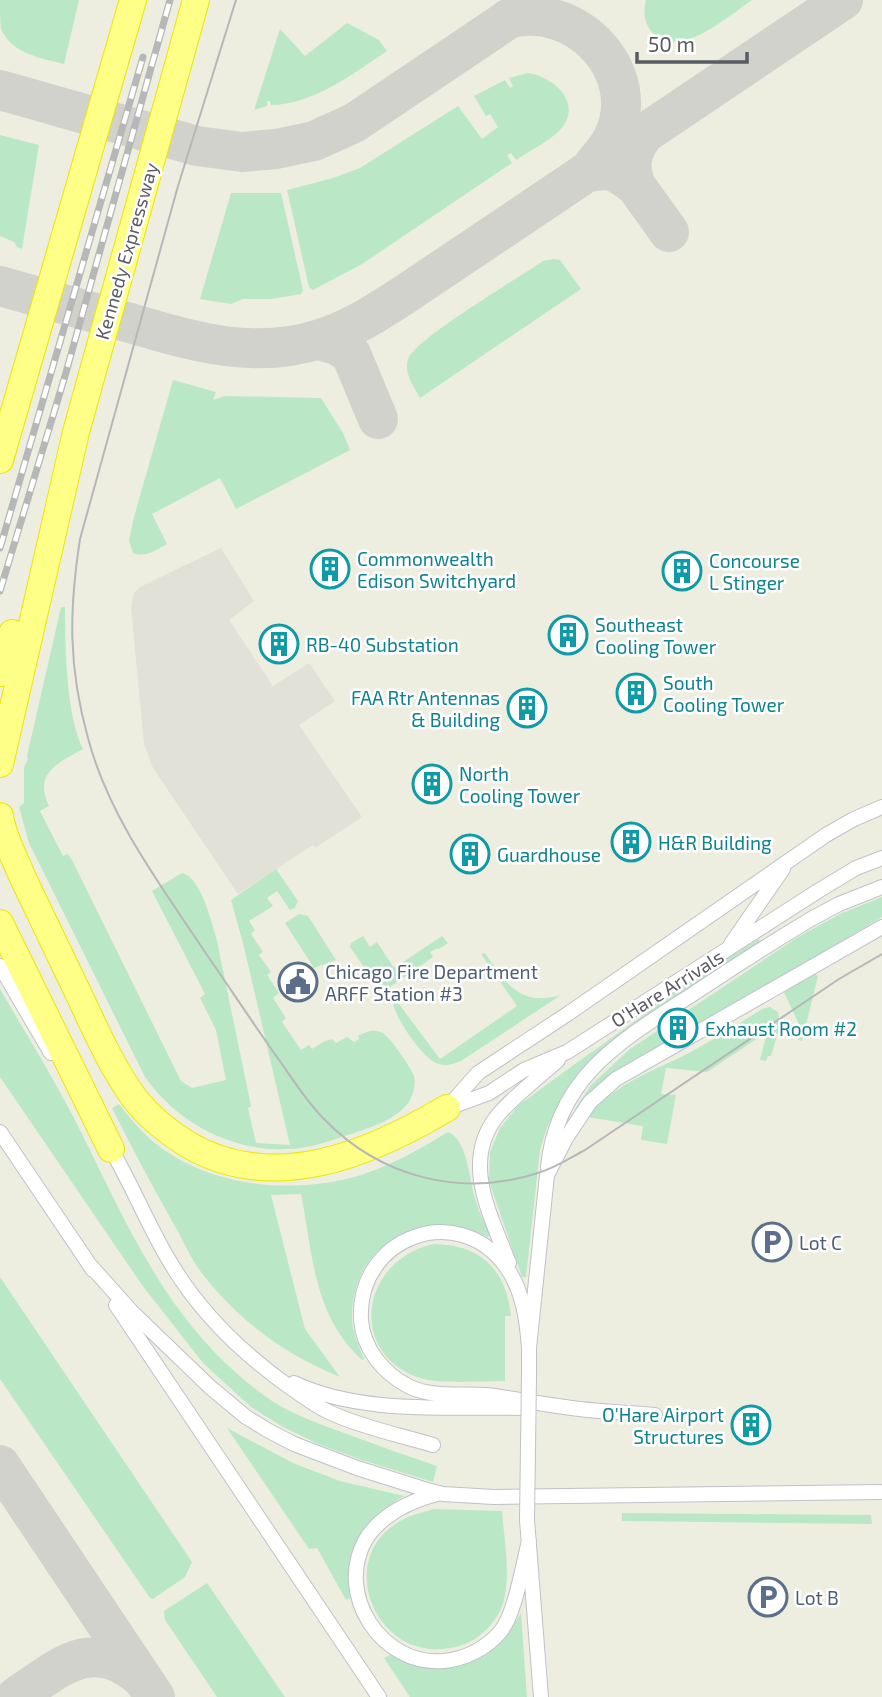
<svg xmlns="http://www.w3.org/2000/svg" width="882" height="1697" font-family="'Exo 2',sans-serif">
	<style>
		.industrial { fill: #e1e1d8 }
		.green { fill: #bae8c7 }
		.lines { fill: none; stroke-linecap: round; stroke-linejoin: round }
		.taxiway { stroke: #d2d2cc; stroke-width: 40 }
		.minor-casing { stroke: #bfc1c9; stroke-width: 16 }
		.motorway-casing { stroke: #eee500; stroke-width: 28 }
		.minor { stroke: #fff; stroke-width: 14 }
		.motorway { stroke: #fdff86; stroke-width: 26 }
		.tram { stroke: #b6b7b7; stroke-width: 2 }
		.rail-casing { stroke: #b6b7b7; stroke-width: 7 }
		.rail { stroke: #fff; stroke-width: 4.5; stroke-dasharray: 13; stroke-linecap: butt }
		.minor-bridge-casing { stroke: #bfc1c9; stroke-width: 16; stroke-linecap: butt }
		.minor-bridge { stroke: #fff; stroke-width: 14 }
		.labels { text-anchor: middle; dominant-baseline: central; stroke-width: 5; stroke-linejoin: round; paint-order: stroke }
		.street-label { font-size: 19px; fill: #595b63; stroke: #fff }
		.culture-label { font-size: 19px; fill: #0d838f; stroke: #fff; text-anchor: start }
		.service-label { font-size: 19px; fill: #4e5e75; stroke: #fff; text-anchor: start }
	</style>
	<rect width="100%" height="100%" fill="#edeee0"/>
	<!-- industrial -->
	<path class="industrial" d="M221,548l33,53 -25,19 44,66 36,-23 26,38 -36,24 63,92 -47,31 -2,-3 -75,49 -85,-126 -9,-24 -13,-137 3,-14 6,-6z"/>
	<!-- green -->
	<path class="green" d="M0,0h79l-15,64c-23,-6 -52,-10 -63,-35 -1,-8 -1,-20 -1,-29z
		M646,0h106c-24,16 -75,63 -101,31 -7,-9 -8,-20 -5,-31z
		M347,23l32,17 8,11c-34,23 -75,54 -116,54l-1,-4h-3v5l-13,4 26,-81 25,27z
		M528,73c28,4 57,33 30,59 -12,11 -29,19 -42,28l-5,-7 -4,2 5,8 -150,101 -49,26 -4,-3 -22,-97 46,-12 27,-10 98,-62 24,33 16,-12 -8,-13 -4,2 -12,-20 31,-16 5,8 3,-2 -4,-8z
		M0,135l39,10 -17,104 -5,-2 -3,-5 -14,-6z
		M231,193h50l22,97 -2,4 -30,5h-28l-12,5 -31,-5z
		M553,259l7,1 21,29 -161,109c-6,-11 -18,-27 -11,-41 10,-20 109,-79 134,-96z
		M173,380l43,12 -3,8 12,-4 96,2 22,35 7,17 -114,59 -16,-31 -68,36 15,30c-11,6 -21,14 -34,9l-4,-13 5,-23z
		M61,607h4c0,38 1,108 18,142 -25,14 -50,24 -34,57l-9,5 23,45 5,-2 4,6 109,221 11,7 34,-8 -10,-50 -16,-32 5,-4 -53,-103 30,-18c19,4 30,50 35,68l34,165 -3,2 8,35 34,2 -47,-202 -12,-43 45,-31 22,32 -3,7 -5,2 -13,-19 -10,7 6,8 -24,15 6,9 -4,4 12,18 -4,3 12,17 -4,3 12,18 -6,5 13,20 -4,4 19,28 8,-5 3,4 13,-8 7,-2 4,4 11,-6 7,5 5,-3 -1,-3c9,-5 16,-7 25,-3 7,4 29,36 31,43 2,8 -1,19 -5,26 -13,17 -36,25 -55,31 -16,5 -31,11 -47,14 -63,11 -126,-19 -162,-70l-116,-234 -10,-36 5,-4v-36l4,-8 -1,-3z
		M882,897v20l-269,159 -37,35 -1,-2 16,-24 39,-36 168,-112 44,-24z
		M299,914l9,2 28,44 -22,8 -29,-45z
		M363,936l7,11 7,-5 17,26 48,-32 6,7 -9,6 -1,-1 -8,4 3,5 -46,32h-4l-6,-3 -27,-39 1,-4z
		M759,939l1,3 -158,109 -26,26 -29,50 -7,23 -14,127h-4l-33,-96 1,-29 10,-24 19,-23 49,-36 127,-91z
		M485,953c21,30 34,54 76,42l-100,66c-9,4 -18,6 -27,1 -13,-7 -44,-50 -41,-64l11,-7 1,2 -9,7 44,59 77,-53 -36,-52z
		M814,973l4,3 -16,65 -4,-1v-18l-15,-32z
		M0,989c25,43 51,85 74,129 53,105 92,206 191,278 24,18 55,28 82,38 30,11 60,22 90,32l-4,16 -71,-22 -46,-17 -33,-16 -32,-20 -48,-44 -61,-78 -142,-208z
		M770,1007l8,5 2,13 -9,31h-3l-2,5 -6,-1 7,-28 -60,40 -41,-4 -5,26 15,1 -9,49 -26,-4 2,-14 -56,-9c29,-34 62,-44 100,-63 26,-14 51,-30 75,-45z
		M119,1104c11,14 22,28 36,39 55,45 140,52 206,32 31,-10 59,-26 87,-43 20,8 21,48 27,66 3,13 10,25 15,37l-3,2c-63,-31 -136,6 -135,81 0,14 7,28 12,41l-2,1c-49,-45 -49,-105 -61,-166l-30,1 34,134 35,48c-58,-24 -105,-59 -142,-109 -10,-15 -17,-32 -26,-47 -21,-37 -41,-75 -60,-113z
		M434,1244c47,1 72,25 77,72h-6v65c-23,0 -71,4 -91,-5 -67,-28 -51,-117 20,-132z
		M0,1277l192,285 -7,15 -32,22 -3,-1 -150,-219z
		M227,1428l66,35 47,18 64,15c-43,26 -57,51 -53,102l-5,2 -29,-52 -8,1z
		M434,1509l68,2c2,27 10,70 0,95 -6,16 -21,32 -37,38 -85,32 -138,-87 -61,-125 9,-5 20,-7 30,-10z
		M622,1513l249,2 1,9 -250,-3z
		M207,1583l78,114h-68l-52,-77 -1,-9z
		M521,1613l6,84h-117l-26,-39 6,-3c35,16 54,18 88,-1 22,-13 29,-20 43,-41z"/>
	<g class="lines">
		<!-- taxiway -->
		<path class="taxiway" d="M508,19c68,-19 137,53 105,119 -5,10 -12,18 -19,26
			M0,90l197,56 45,6 34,-3 38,-8 40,-18 183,-123
			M585,173c26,-6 30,-3 51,13 -8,-21 -5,-33 7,-51
			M636,186l33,46
			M0,286c41,12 82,23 123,35 66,19 128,40 197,18 31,-9 57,-27 84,-44l439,-295
			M318,340l19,5 14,9 27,65
			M0,1465l155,232
			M16,1697c44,-30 76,-62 126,-19"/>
		<defs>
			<path id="minor" d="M731,944l52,-75
				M0,966l51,87
				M451,1107l38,-14 35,-23 43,-18 251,-161 38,-23 26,-10
				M447,1108l31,-35 91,-60 257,-178 28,-16 28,-12
				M0,1132l93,138
				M108,1144c23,38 39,80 62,118 30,51 73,92 121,126 13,9 26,19 40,25 33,15 69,22 102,32
				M548,1167c9,-92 76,-128 145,-173 39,-26 78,-51 118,-75l28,-15 43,-17
				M509,1263c-18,-47 -49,-102 -11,-148 17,-20 40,-37 60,-55
				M89,1264l43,48 78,75 36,30 23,14 25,13 63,24 70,22 16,4 51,3 386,-5
				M116,1305l263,392
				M529,1348c-2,-27 -6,-57 -22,-80 -48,-69 -151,-31 -146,52 2,28 22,53 47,66 23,12 53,7 78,9 27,3 53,9 79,12 29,5 60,5 90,8
				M529,1376v-28l18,-173 19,-37 24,-36 26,-23 266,-152
				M294,1383c69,32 154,23 229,25
				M437,1494c-27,7 -56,21 -71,45 -32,55 16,128 78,122 21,-2 43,-13 56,-29 15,-17 23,-68 29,-91
				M527,1520l14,177"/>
			<path id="motorway" d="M0,460l133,-460
				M0,673l12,-40
				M0,764l76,-332 120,-432
				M0,816c3,21 14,40 22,60 15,32 31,64 46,96 21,42 39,89 67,127 14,18 33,33 52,45 86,51 183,10 260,-36
				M0,923l111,226"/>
		</defs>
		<!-- minor casing -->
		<use href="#minor" class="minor-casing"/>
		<!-- motorway casing -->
		<use href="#motorway" class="motorway-casing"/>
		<!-- minor -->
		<use href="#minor" class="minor"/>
		<!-- motorway -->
		<use href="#motorway" class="motorway"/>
		<!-- tram -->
		<path class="tram" d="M236,0l-58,186 -98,353c-11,72 -12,127 8,199 21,80 74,149 119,217 25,36 49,73 75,109 13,19 26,39 42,55 56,58 136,79 214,54 17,-5 32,-15 47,-23l254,-171 43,-25"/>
		<defs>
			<path id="rail" d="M0,548l143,-491
				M0,591l65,-215 105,-376"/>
		</defs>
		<!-- rail casing -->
		<use href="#rail" class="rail-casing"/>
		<!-- rail -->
		<use href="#rail" class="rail"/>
		<defs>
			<path id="minor-bridge" d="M527,1520l2,-144"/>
		</defs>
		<!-- minor-bridge casing -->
		<use href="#minor-bridge" class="minor-bridge-casing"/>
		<!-- minor-bridge -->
		<use href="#minor-bridge" class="minor-bridge"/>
	</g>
	<!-- icons -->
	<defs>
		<symbol id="building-ring" viewBox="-11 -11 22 22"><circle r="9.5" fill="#fff" stroke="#0f9aa8" stroke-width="1.5"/><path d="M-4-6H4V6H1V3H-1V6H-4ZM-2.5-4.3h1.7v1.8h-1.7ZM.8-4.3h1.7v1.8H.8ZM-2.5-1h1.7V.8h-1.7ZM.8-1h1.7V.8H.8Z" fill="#0f9aa8"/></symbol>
		<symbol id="civic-ring" viewBox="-11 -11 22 22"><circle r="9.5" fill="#fff" stroke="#5c6f8a" stroke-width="1.5"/><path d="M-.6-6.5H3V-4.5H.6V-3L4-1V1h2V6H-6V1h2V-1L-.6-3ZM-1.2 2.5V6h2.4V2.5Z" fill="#5c6f8a"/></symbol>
		<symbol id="parking-ring" viewBox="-11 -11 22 22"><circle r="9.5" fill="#fff" stroke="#5c6f8a" stroke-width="1.5"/><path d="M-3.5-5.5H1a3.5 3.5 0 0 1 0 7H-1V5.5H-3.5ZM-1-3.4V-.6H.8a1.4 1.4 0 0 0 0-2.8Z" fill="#5c6f8a"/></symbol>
	</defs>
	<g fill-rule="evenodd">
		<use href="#building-ring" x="308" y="547" width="44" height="44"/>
		<use href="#building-ring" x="660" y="549" width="44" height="44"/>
		<use href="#building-ring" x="546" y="613" width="44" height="44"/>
		<use href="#building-ring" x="257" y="622" width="44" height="44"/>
		<use href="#building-ring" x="614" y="671" width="44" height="44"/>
		<use href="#building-ring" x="505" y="686" width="44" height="44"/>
		<use href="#building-ring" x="410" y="762" width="44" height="44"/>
		<use href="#building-ring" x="609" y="820" width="44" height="44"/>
		<use href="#building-ring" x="448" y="832" width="44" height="44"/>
		<use href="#civic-ring" x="276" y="960" width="44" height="44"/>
		<use href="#building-ring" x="656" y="1006" width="44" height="44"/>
		<use href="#parking-ring" x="750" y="1220" width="44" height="44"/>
		<use href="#building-ring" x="729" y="1403" width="44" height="44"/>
		<use href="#parking-ring" x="746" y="1575" width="44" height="44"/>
	</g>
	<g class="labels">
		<!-- street labels -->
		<g class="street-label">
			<text transform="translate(126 251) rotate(-74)">Kennedy Expressway</text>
			<text transform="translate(667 988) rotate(-32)">O'Hare Arrivals</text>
		</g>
		<!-- culture labels -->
		<g class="culture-label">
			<text x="357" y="558">Commonwealth<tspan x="357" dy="22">Edison Switchyard</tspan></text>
			<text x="709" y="560">Concourse<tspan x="709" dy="22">L Stinger</tspan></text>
			<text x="595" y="624">Southeast<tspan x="595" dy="22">Cooling Tower</tspan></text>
			<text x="306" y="644">RB-40 Substation</text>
			<text x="663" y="682">South<tspan x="663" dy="22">Cooling Tower</tspan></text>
			<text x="500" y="697" text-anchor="end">FAA Rtr Antennas<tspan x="500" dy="22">&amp; Building</tspan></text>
			<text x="459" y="773">North<tspan x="459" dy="22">Cooling Tower</tspan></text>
			<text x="658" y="842">H&amp;R Building</text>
			<text x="497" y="854">Guardhouse</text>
			<text x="705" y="1028">Exhaust Room #2</text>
			<text x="724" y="1414" text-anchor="end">O'Hare Airport<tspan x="724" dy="22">Structures</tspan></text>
		</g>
		<!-- service labels -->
		<g class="service-label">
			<text x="325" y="971">Chicago Fire Department<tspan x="325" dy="22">ARFF Station #3</tspan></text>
			<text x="799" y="1242">Lot C</text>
			<text x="795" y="1597">Lot B</text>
		</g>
	</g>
	<!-- scale -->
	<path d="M637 52v10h110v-10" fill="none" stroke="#595b63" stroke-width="3.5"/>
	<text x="648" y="52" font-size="21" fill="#595b63" stroke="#ffffff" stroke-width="5" paint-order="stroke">50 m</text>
</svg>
